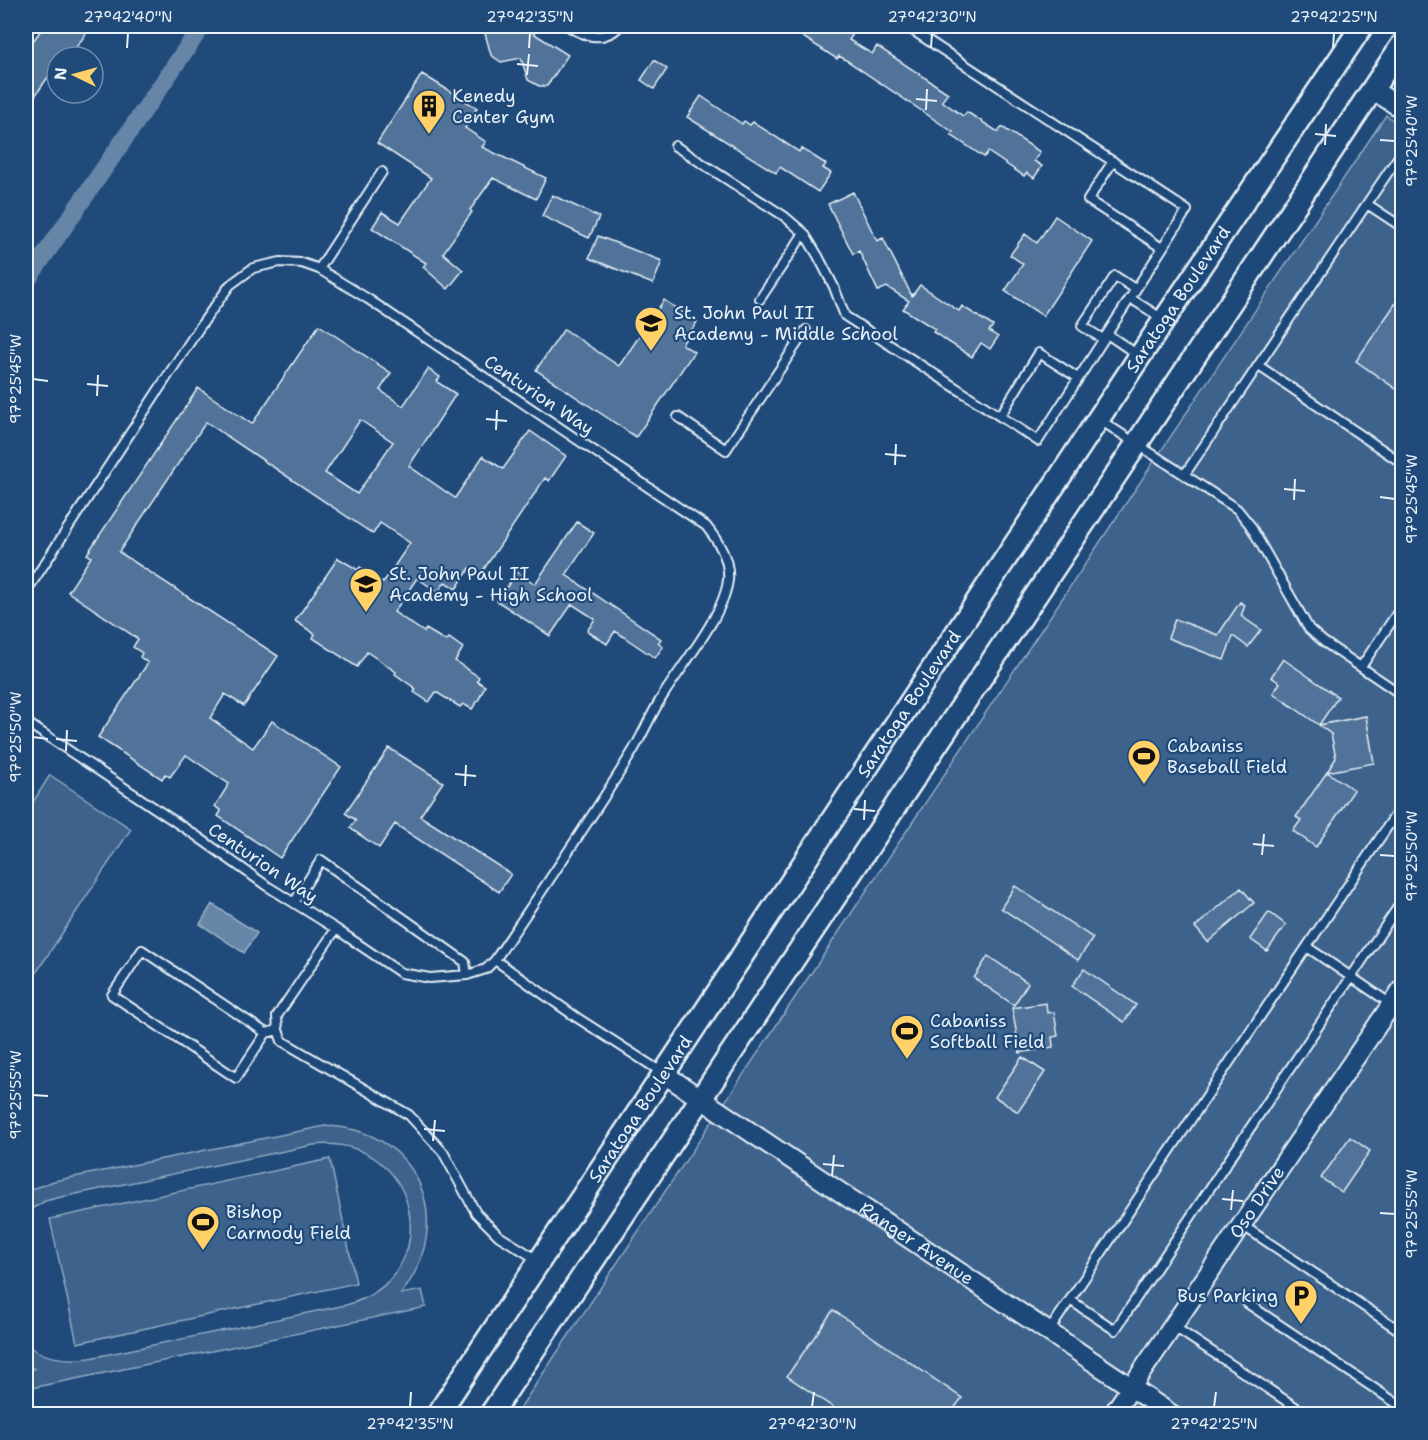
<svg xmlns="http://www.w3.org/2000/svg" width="1428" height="1440" font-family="'Shantell Sans',sans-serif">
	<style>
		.green { fill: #3c628c; stroke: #92aac2; stroke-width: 1.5 }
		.water { fill: #6685a7; stroke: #9ab0c7; stroke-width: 1.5 }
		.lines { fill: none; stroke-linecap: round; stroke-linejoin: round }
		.canal { stroke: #6685a7; stroke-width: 18 }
		.building { fill: #517399; stroke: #e8f1f8; stroke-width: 1.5; fill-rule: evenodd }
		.service-casing { stroke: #e8f1f8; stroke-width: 12 }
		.tertiary-casing { stroke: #e8f1f8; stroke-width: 22 }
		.secondary-casing { stroke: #e8f1f8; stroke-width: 26 }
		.service { stroke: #1f4a7a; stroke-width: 8 }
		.tertiary { stroke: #1f4a7a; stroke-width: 18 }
		.secondary { stroke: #1f4a7a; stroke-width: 21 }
		.ticks { fill: none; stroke: #e8f1f8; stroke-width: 2 }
		.labels { text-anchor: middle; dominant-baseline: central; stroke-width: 4.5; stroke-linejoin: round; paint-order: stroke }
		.poi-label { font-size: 18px; fill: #e8f1f8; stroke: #1f4a7a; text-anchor: start }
		.street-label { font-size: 18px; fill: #e8f1f8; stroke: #1f4a7a }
		.neatline { fill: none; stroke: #e8f1f8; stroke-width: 2 }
		.ticks-label { font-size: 15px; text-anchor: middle; fill: #e8f1f8 }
	</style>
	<rect width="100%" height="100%" fill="#1f4a7a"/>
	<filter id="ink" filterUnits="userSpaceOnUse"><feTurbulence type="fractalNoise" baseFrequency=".0167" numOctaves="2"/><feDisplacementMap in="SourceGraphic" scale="12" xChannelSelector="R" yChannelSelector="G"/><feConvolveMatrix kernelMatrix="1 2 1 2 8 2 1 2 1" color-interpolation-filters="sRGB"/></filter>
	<g filter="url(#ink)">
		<!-- green -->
		<path class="green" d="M1386,115l16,12v1287h-886z
			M50,775l81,54 -95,144 -10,-6v-154z
			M325,1126c93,2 133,95 76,168l21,-4 4,17 -400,82v-18l8,-2 -8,-5v-20c18,15 41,17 64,14l256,-53c103,-28 75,-172 -33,-160l-256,53 -12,3 -19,11v-21l28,-10z
			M330,1159l26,124 -279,60 -27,-124z"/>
		<!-- water -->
		<path class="water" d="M212,904l45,29 -13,20 -44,-29z"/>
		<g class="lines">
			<!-- canal -->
			<path class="canal" d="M26,282l176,-256"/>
		</g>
		<!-- building -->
		<path class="building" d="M44,26h37l7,5 -19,26 -5,-4 -2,4h-5v7l-31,45v-73l7,5z
			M483,26h39l46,29 -21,31h-8l-11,-6 -7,-22 -20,4 -10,-7z
			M786,26h54l13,8 -4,6 23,14 5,-8 71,47 -6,8 21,15 4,-4 31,20 4,-5 38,25 -6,9 8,5 -8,12 -7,-5 -3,3 -36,-24 -4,5 -33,-22 2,-3 -6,-4 -101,-68 -7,-4 -2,3z
			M654,60l13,9 -13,20 -13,-9z
			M422,74l55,34 -12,20 21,14 -4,5 64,31 -10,21 -43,-21 -23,32 2,2 -29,41 20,17 -15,19 -25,-22 3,-4 -54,-35 10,-16 18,11 31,-45 -54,-35z
			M701,96l41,28 2,-3 6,4 3,-3 46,30 2,-4 25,16 -3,4 8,5 -13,19 -38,-25 -4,6 -89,-56z
			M853,192l24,49 6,-3 29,58 8,-11 39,26 3,-5 31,20 -4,5 9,6 -8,12 -9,-6 -9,14 -39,-25 2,-3 -32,-20 6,-8 -22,-14 -9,4 -19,-40 -6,3 -25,-50z
			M552,195l47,22 -10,21 -47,-22z
			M1055,216l37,25 -49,75 -38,-25 18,-27 -13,-9 15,-21 12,9z
			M598,236l64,25 -9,23 -64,-26z
			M1402,294v99l-46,-32z
			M664,300l33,22 -15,22 12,8 -58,85 -100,-67 28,-41 55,37z
			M319,325l72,48 -11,17 23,16 25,-37 12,8 -3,5 19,12 -47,72 46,32 28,-42 20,13 27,-38 36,25 -17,25 -4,-3 -65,97 -10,-7 -14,21 -11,-7 -7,10 -21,-14 -23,34 30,20 2,-3 20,12 3,-3 14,10 -8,13 24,16 -2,4 8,5 -6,13 -7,10 -9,-5 -3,3 -24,-15 -7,10 -15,-10 2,-3 -21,-15 1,-2 -29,-20 -10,15 -44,-29 2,-4 -20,-13 43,-63 20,12 2,-3 23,16 27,-40 -30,-20 -7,11 -167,-112 -87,130 159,104 -34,50 -19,-12 -15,24 43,30 19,-27 69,46 -61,91 -62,-42 3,-5 -6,-5 14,-22 -43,-29 -16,22 -5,-3 -3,5 -64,-42 50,-74 -8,-6 2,-4 -9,-6 5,-8 -70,-47 23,-35 -4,-3 111,-166 54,36zM360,420l33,22 -36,52 -32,-21z
			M577,522l17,11 -28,42 95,64 -3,4 5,4 -8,11 -40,-27 -8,13 -20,-13 8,-12 -23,-15 -22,32 -53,-35 20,-29 18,12z
			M1240,602l5,3 -4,11 20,14 -13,17 -15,-11 -9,24 -56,-22 7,-19 43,16z
			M1283,659l55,38 -19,28 -46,-32 7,-10 -9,-6z
			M1366,716l8,47 -47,9 9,-14 -5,-24 -12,-9z
			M389,748l54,34 -23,34 91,58 -12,18 -104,-68 -16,24 -29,-20 6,-8 -11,-7z
			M1327,772l27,18 -38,57 -23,-16 8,-11 -5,-3z
			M1015,886l78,52 -15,22 -77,-52z
			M1241,888l13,15 -46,39 -13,-15z
			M1269,912l17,13 -19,26 -17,-12z
			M988,956l40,27 -14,22 -40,-27z
			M1084,969l52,36 -12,17 -52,-36z
			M1046,1003l1,10 7,-1 4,24 -6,1 1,10 -33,6 -8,-45z
			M1022,1057l23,15 -27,40 -23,-15z
			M1350,1137l20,14 -28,41 -21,-14z
			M833,1310l129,88 -12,16h-107l-56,-38z"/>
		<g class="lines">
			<defs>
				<path id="service" d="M568,26c17,11 36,16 52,0
					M675,146l109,70 20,17 14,23 16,31 11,29 193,125 149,-231 -281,-184
					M1113,161l-25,39 74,48
					M1367,204l35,23
					M319,269l63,-97
					M1130,298l33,21
					M760,299l44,-66
					M1107,334l31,21
					M1103,339l-21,-13 33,-50 20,13
					M1259,366l143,97
					M1000,416l39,-63 39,25
					M678,417l48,33 80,-120
					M1100,420l137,89 13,16 59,104 15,13 78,53
					M1185,474l212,-315 5,4
					M26,592l173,-264 31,-43 23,-17 27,-6 22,1 17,6 49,30 338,227c12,15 24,33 22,54 -4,35 -45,84 -64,114 -13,19 -21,41 -33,60 -43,70 -90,138 -136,206l-9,9 -19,6 -37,3 -29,-5 -65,-44 -69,-43 -69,-49 -172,-115
					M1361,667l41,-61
					M294,903l27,-43 144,102 2,13
					M336,929l-59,87 1,14 4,11 127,74 34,37 33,61 23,23 39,24
					M1307,947l84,57
					M495,960l81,57 87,56
					M266,1033l-124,-83 -30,45 124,83 30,-45 12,-3
					M1242,1225l160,107
					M1070,1300l45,30 287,-429
					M1247,1303l155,104
					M1173,1326l133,88
					M1049,1331l353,-526"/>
				<g id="tertiary">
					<path d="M1372,89l30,20"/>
					<path id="s1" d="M664,1074l507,340"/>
					<path id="s2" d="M1113,1414l289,-425"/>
				</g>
				<g id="secondary">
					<path id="s3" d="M438,1414l702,-1058 222,-330"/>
					<path d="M491,1414l911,-1369"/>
				</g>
			</defs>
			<!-- service casing -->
			<use href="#service" class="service-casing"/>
			<!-- tertiary casing -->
			<use href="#tertiary" class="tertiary-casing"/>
			<!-- secondary casing -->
			<use href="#secondary" class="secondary-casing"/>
			<!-- service -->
			<use href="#service" class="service"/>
			<!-- tertiary -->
			<use href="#tertiary" class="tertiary"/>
			<!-- secondary -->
			<use href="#secondary" class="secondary"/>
		</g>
	</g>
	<!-- ticks -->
	<path class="ticks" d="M127,48l1,-15M529,48l1,-15M931,48l1,-15M1333,48l1,-15M517,64l21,2M527,75l2,-21M916,99l21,2M926,110l1,-21M1315,134l21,2M1380,140l15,1M1325,145l1,-21M33,379l15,2M87,384l21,2M97,396l1,-21M486,419l21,2M496,430l1,-20M885,454l21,2M895,465l1,-21M1284,489l21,2M1380,497l15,2M1294,500l1,-21M33,737l15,2M56,739l21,2M66,751l1,-21M455,774l21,2M465,786l1,-21M854,809l21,2M864,820l1,-20M1253,844l21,2M1262,855l2,-21M1380,855l15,1M33,1095l15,1M424,1129l21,2M433,1141l2,-21M823,1164l21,2M832,1176l2,-21M1222,1199l21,2M1231,1210l2,-20M1380,1213l15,1M410,1407l1,-15M812,1407l2,-15M1214,1407l2,-15"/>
	<!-- icons -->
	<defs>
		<symbol id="building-pin" viewBox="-11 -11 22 30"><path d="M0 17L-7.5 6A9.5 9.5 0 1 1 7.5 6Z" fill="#ffd166" stroke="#1f4a7a"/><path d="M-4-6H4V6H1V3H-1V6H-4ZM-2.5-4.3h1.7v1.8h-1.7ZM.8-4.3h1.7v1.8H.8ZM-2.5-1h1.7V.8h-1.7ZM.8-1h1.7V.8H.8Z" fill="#111"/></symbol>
		<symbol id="school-pin" viewBox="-11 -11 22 30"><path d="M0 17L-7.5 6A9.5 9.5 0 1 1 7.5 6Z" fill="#ffd166" stroke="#1f4a7a"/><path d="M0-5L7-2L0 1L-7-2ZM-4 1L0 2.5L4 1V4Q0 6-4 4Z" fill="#111"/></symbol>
		<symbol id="stadium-pin" viewBox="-11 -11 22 30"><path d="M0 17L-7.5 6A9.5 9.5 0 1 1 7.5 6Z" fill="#ffd166" stroke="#1f4a7a"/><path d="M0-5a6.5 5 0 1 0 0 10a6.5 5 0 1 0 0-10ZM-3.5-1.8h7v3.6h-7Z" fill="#111"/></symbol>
		<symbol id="parking-pin" viewBox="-11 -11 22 30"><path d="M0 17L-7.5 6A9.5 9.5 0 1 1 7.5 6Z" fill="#ffd166" stroke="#1f4a7a"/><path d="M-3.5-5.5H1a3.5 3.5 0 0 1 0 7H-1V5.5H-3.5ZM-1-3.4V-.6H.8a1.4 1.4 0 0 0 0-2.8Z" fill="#111"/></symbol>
	</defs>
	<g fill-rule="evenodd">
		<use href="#building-pin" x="410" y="87" width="38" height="52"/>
		<use href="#school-pin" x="632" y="304" width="38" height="52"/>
		<use href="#school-pin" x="347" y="565" width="38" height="52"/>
		<use href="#stadium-pin" x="1125" y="737" width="38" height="52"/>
		<use href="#stadium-pin" x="888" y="1012" width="38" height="52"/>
		<use href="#stadium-pin" x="184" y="1203" width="38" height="52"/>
		<use href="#parking-pin" x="1282" y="1277" width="38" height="52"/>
	</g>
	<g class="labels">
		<!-- poi labels -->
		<g class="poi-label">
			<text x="452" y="96">Kenedy<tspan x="452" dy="21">Center Gym</tspan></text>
			<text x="674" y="313">St. John Paul II<tspan x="674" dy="21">Academy - Middle School</tspan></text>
			<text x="389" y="574">St. John Paul II<tspan x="389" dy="21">Academy - High School</tspan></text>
			<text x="1167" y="746">Cabaniss<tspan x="1167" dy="21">Baseball Field</tspan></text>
			<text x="930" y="1021">Cabaniss<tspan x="930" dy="21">Softball Field</tspan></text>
			<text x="226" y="1212">Bishop<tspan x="226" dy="21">Carmody Field</tspan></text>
			<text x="1278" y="1296" text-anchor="end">Bus Parking</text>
		</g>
		<!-- street labels -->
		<g class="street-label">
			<text stroke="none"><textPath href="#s3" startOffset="1338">Saratoga Boulevard</textPath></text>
			<text transform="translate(539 395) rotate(34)">Centurion Way</text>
			<text stroke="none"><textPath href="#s3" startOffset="852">Saratoga Boulevard</textPath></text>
			<text transform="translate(263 863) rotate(34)">Centurion Way</text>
			<text stroke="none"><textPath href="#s3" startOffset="366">Saratoga Boulevard</textPath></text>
			<text stroke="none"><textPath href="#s2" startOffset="256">Oso Drive</textPath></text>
			<text stroke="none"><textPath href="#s1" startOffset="304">Ranger Avenue</textPath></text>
		</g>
	</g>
	<!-- margin -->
	<rect width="1428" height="1440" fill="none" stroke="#1f4a7a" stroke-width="66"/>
	<!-- north arrow -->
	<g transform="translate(75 75) rotate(275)"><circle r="28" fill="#1f4a7a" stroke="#6f8dac" stroke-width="1.5"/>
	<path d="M0-4.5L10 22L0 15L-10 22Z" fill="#ffd166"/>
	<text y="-9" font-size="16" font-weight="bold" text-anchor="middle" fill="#e8f1f8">N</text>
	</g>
	<rect x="33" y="33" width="1362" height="1374" class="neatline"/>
	<g class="ticks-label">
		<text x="128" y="22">27°42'40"N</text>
		<text x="530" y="22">27°42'35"N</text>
		<text x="932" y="22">27°42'30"N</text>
		<text x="1334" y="22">27°42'25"N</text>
		<text transform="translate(1412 141) rotate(-90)" y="5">97°25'40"W</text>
		<text transform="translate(16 379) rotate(-90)" y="5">97°25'45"W</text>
		<text transform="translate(1412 499) rotate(-90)" y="5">97°25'45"W</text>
		<text transform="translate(16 737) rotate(-90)" y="5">97°25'50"W</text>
		<text transform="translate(1412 856) rotate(-90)" y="5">97°25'50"W</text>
		<text transform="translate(16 1095) rotate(-90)" y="5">97°25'55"W</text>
		<text transform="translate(1412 1214) rotate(-90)" y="5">97°25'55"W</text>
		<text x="410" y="1429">27°42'35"N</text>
		<text x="812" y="1429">27°42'30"N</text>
		<text x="1214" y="1429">27°42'25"N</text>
	</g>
</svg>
